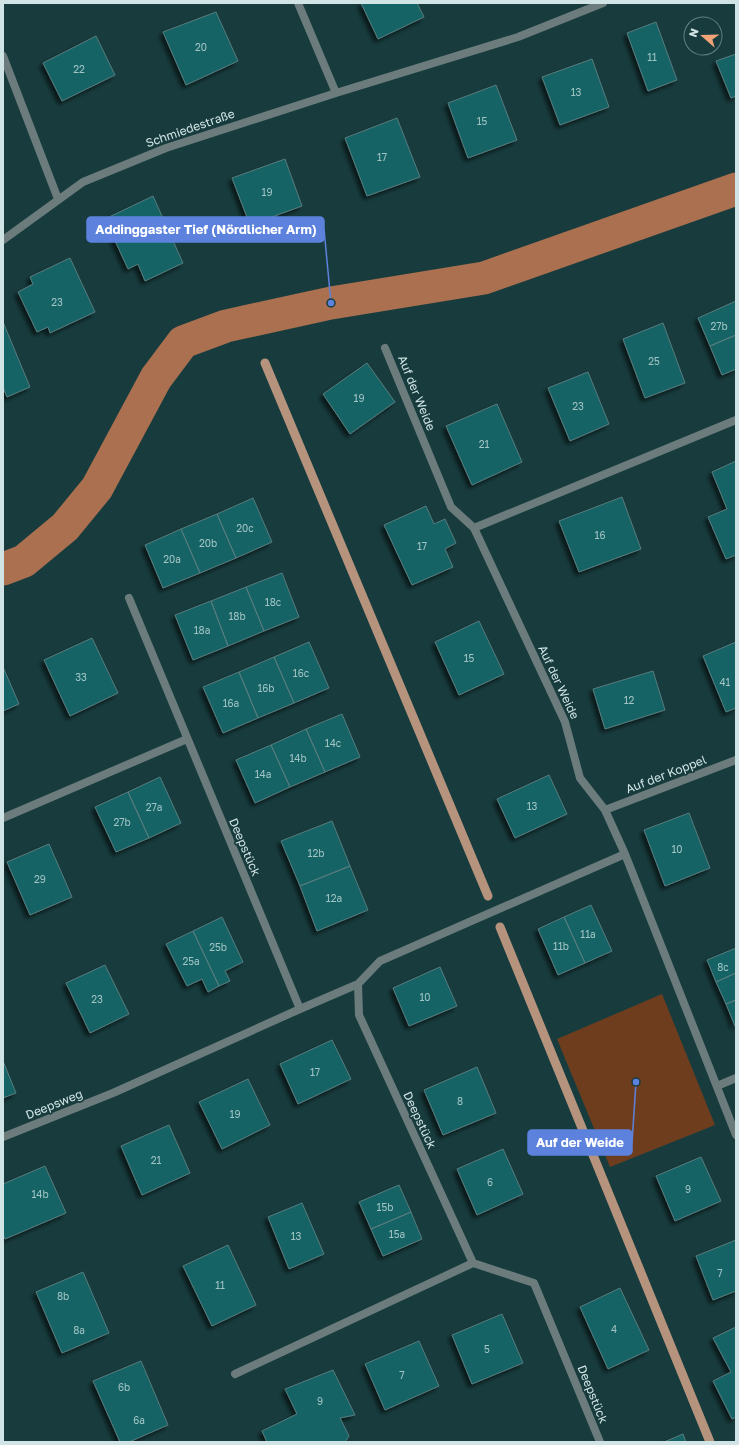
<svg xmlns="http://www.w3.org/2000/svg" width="739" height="1445" font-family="'Golos Text',sans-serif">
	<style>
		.green { fill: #6e3d1e }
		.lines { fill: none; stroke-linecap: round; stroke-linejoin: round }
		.stream { stroke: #b6937c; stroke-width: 9 }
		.canal { stroke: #aa704f; stroke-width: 33 }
		.building { fill: #176366; stroke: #577c7e; filter: url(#shadow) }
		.lane { stroke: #6c7c7d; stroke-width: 8 }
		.street { stroke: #6c7c7d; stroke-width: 8 }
		.labels { text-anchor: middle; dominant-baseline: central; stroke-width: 3.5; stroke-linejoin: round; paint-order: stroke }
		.number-label { font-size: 10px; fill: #a2c4c5 }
		.street-label { font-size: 12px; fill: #d1e4e5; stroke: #183c3e }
		.leader { fill: none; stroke: #5c82dd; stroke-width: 1.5 }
		.callout-dot { fill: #5c82dd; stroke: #183c3e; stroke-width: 1.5 }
		.callout { fill: #5c82dd; stroke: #5c82dd; stroke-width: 1.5 }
		.callout-label { font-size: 13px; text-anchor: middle; font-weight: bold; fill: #fff }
	</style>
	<defs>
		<filter id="shadow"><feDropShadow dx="-3.5" dy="3.5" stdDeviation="2" flood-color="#0009"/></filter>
	</defs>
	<rect width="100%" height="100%" fill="#183c3e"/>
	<!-- green -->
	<path class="green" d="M662,994l53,131 -105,42 -53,-128z"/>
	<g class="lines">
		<!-- stream -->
		<path class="stream" d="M265,363l223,533
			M500,927l210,515"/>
		<!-- canal -->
		<path class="canal" d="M3,569l21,-8 41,-34 32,-39 59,-110 27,-36 43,-16 105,-23 153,-25 252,-89"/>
	</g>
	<!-- building -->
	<path class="building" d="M361,3h56l7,14 -46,22z
		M216,12l22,49 -52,24 -23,-53z
		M656,22l21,58 -29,11 -21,-58z
		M96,36l19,39 -53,26 -19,-38z
		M736,54v42l-5,2 -15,-37z
		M592,59l17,48 -49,18 -18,-48z
		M496,85l21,55 -49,18 -20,-55z
		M397,118l23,59 -53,19 -22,-58z
		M285,159l17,47 -52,19 -18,-47z
		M153,196l30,67 -38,18 -7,-17 -10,5 -23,-50z
		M70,258l25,54 -45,21 -2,-6 -11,5 -19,-40 15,-8 -3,-7z
		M736,301v34l-26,11 -12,-28z
		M3,322l27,65 -23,10 -4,-10z
		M663,323l22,60 -40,15 -22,-59z
		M736,335v34l-14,6 -12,-29z
		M367,363l28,39 -45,32 -27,-40z
		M588,372l21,52 -39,17 -22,-53z
		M497,404l25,58 -50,23 -26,-59z
		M736,461v94l-10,4 -18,-42 19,-8 -15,-37z
		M622,497l19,52 -62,23 -20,-51z
		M253,498l19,44 -36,16 -19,-44z
		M426,506l8,18 11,-5 11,24 -11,6 8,18 -41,18 -28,-60z
		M217,514l19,44 -36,15 -19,-44z
		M181,529l19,44 -37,15 -18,-43z
		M282,573l17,44 -35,14 -18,-44z
		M246,587l18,44 -36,15 -17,-45z
		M211,601l17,45 -35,14 -18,-45z
		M479,621l25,53 -45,21 -24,-53z
		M92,638l26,55 -48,23 -26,-56z
		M309,642l20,46 -35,15 -20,-46z
		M736,642v66l-10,4 -23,-56z
		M274,657l20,46 -36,15 -19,-46z
		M3,667l16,37 -16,7z
		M653,671l12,39 -60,19 -12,-40z
		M239,672l19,46 -35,15 -20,-46z
		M342,714l18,43 -35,15 -19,-43z
		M306,729l19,43 -35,15 -19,-42z
		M271,745l19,42 -35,16 -19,-43z
		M549,775l18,39 -52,24 -18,-39z
		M160,777l21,46 -32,15 -21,-46z
		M128,792l21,46 -33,14 -21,-45z
		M689,813l21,55 -45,18 -21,-56z
		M332,821l18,45 -50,20 -19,-45z
		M49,844l23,53 -42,18 -23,-53z
		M350,866l18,44 -51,21 -17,-45z
		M591,905l21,46 -27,12 -21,-46z
		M222,917l21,45 -18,9 5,10 -11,5 -26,-55z
		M564,917l21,46 -27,12 -20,-46z
		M193,931l26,55 -11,6 -6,-13 -15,7 -21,-42z
		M736,948v25l-20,9 -9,-22z
		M105,965l24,49 -39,19 -24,-50z
		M440,967l17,39 -48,20 -16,-38z
		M736,973v27l-10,4 -10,-22z
		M736,1000v25l-1,1 -9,-22z
		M332,1040l19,39 -53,25 -18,-40z
		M3,1061l13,32 -13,5z
		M477,1067l19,46 -53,22 -19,-45z
		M248,1079l22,46 -48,24 -23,-47z
		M169,1125l21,48 -48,22 -21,-49z
		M503,1149l20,45 -46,21 -20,-46z
		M701,1157l20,44 -46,20 -19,-45z
		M45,1166l21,47 -61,26 -2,-5v-50z
		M399,1185l12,27 -40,17 -12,-27z
		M302,1203l22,51 -35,15 -21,-52z
		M411,1212l11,27 -39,17 -12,-27z
		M736,1240v51l-23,9 -17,-44z
		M228,1245l28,60 -44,21 -29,-60z
		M83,1272l26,61 -47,20 -26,-61z
		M620,1288l29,62 -41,19 -28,-62z
		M502,1314l21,49 -51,21 -20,-49z
		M736,1327v90l-4,2 -19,-38 18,-9 -18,-34z
		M419,1341l20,45 -54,24 -20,-46z
		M141,1361l27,64 -39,17h-9l-27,-61z
		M333,1370l22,45 -15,3 9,18 -4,6h-78l-5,-11 35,-17 -12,-25z
		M683,1434l3,8h-22z"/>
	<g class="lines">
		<!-- lane -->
		<path class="lane" d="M385,348l66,159 23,21"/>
		<!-- street -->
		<path class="street" d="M298,3l38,90
			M3,56l55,143
			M3,240l80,-58 83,-34 170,-55 182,-56 85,-34
			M736,420l-262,108 91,194 15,56 25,32 20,44 111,281
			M129,598l171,411
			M605,810l131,-50
			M3,818l184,-79
			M717,1086l19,-8
			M3,1137l110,-44 187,-84 58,-25
			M235,1374l238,-111
			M600,1442l-66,-159 -61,-20 -114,-248 -1,-31 22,-23 245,-107"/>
	</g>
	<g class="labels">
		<!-- number labels -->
		<g class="number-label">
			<text x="201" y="47">20</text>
			<text x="652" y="57">11</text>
			<text x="79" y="69">22</text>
			<text x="576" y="92">13</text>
			<text x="482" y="121">15</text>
			<text x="382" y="157">17</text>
			<text x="267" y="192">19</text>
			<text x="57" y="302">23</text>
			<text x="719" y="326">27b</text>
			<text x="654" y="361">25</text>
			<text x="359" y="398">19</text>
			<text x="578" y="406">23</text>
			<text x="484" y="444">21</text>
			<text x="245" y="528">20c</text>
			<text x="600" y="535">16</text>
			<text x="208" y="543">20b</text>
			<text x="422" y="546">17</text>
			<text x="172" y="559">20a</text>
			<text x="273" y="602">18c</text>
			<text x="237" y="616">18b</text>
			<text x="202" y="630">18a</text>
			<text x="469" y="658">15</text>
			<text x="301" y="673">16c</text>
			<text x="81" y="677">33</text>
			<text x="725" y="682">41</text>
			<text x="266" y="688">16b</text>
			<text x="629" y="700">12</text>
			<text x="231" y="703">16a</text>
			<text x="333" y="743">14c</text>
			<text x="298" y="758">14b</text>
			<text x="263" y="774">14a</text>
			<text x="532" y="806">13</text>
			<text x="154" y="807">27a</text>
			<text x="122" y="822">27b</text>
			<text x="677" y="849">10</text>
			<text x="316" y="853">12b</text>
			<text x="40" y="879">29</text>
			<text x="334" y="898">12a</text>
			<text x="588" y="934">11a</text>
			<text x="561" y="946">11b</text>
			<text x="218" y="947">25b</text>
			<text x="191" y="961">25a</text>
			<text x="723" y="967">8c</text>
			<text x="425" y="997">10</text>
			<text x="97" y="999">23</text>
			<text x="315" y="1072">17</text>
			<text x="460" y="1101">8</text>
			<text x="235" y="1114">19</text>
			<text x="156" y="1160">21</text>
			<text x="490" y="1182">6</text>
			<text x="688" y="1189">9</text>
			<text x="40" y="1194">14b</text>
			<text x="385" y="1207">15b</text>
			<text x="397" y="1234">15a</text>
			<text x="296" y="1236">13</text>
			<text x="720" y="1273">7</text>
			<text x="220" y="1285">11</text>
			<text x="63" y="1296">8b</text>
			<text x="614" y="1329">4</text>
			<text x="79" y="1330">8a</text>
			<text x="487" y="1349">5</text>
			<text x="402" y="1375">7</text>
			<text x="124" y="1387">6b</text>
			<text x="320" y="1401">9</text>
			<text x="139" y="1420">6a</text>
		</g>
		<!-- street labels -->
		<g class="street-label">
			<text transform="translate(190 128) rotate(-19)">Schmiedestraße</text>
			<text transform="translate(417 393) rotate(68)">Auf der Weide</text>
			<text transform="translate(559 682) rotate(65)">Auf der Weide</text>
			<text transform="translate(666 774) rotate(-21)">Auf der Koppel</text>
			<text transform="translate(245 847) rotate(67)">Deepstück</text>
			<text transform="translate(54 1104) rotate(-22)">Deepsweg</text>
			<text transform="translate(420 1120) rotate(65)">Deepstück</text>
			<text transform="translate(593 1394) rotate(68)">Deepstück</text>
		</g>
	</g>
	<!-- callouts -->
	<path class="leader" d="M331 303L324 229M636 1082L632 1143"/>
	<g class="callout-dot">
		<circle cx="331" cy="303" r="4"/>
		<circle cx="636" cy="1082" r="4"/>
	</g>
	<g class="callout">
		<rect x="87" y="217" width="237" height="25" rx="4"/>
		<rect x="528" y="1130" width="104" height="25" rx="4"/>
	</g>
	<g class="callout-label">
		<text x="206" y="234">Addinggaster Tief (Nördlicher Arm)</text>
		<text x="580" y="1147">Auf der Weide</text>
	</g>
	<!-- border -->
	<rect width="739" height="1445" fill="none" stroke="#d1e4e5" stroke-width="8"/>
	<!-- north arrow -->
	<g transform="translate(703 36) rotate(290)"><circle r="19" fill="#183c3e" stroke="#627f81"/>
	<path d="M0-3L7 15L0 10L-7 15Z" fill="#efa377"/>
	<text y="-6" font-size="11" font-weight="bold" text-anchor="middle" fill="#d1e4e5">N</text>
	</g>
</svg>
